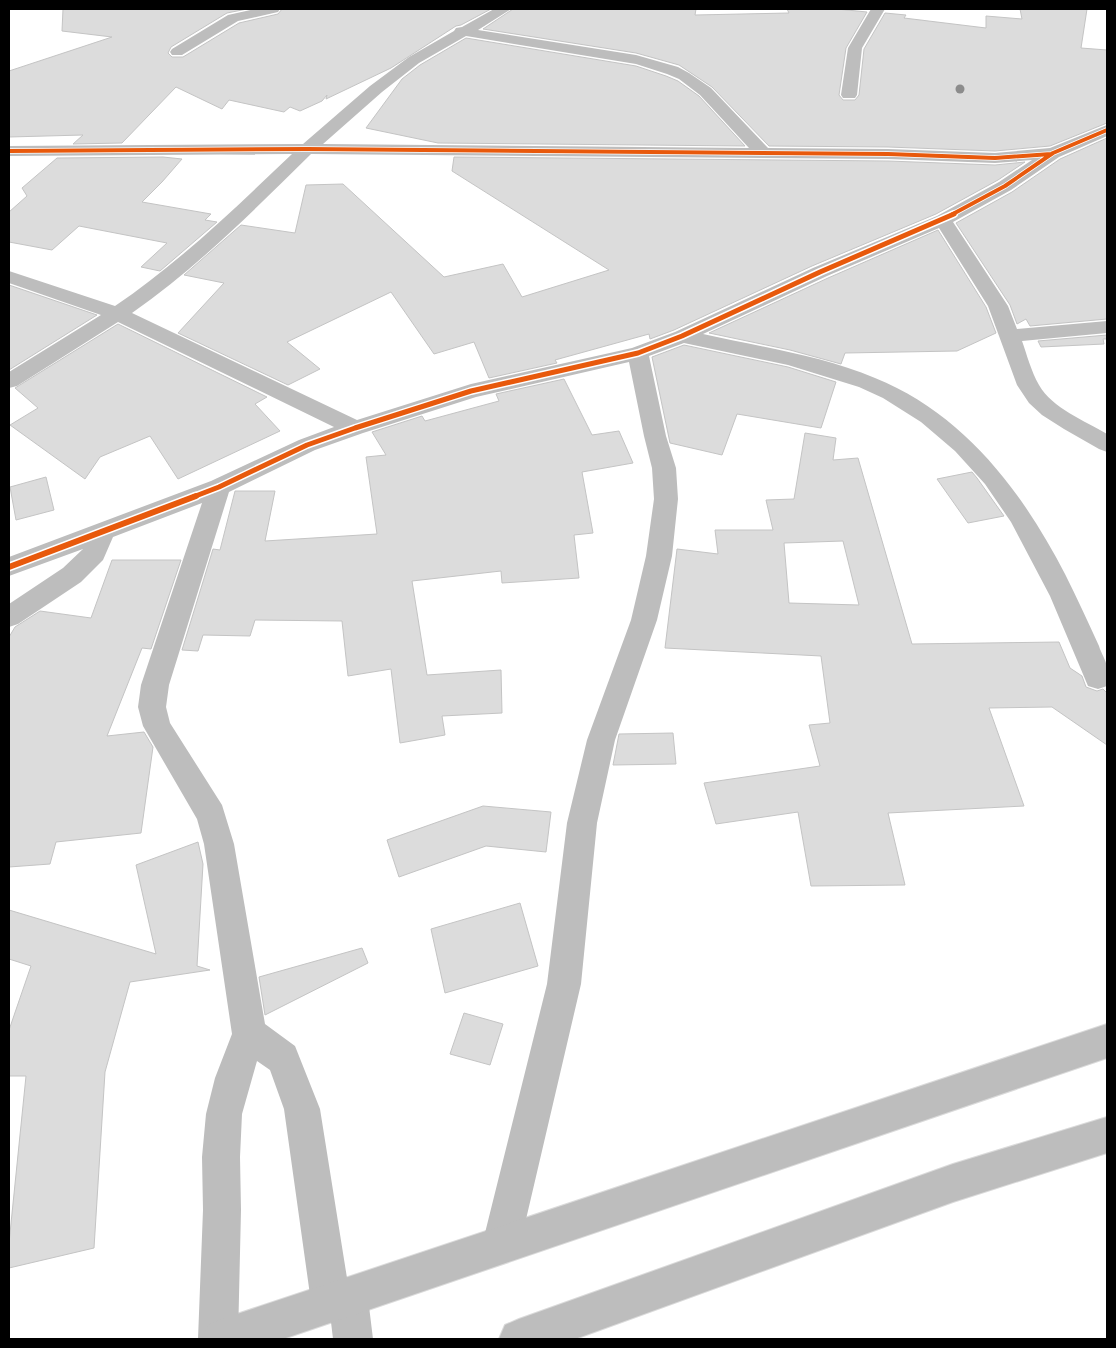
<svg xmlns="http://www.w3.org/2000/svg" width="1116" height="1348" font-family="'Nunito Sans',sans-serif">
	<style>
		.building { fill: #dcdcdc; stroke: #c4c4c4; fill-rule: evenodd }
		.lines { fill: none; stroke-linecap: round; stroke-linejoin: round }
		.primary-casing { stroke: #dbdbdb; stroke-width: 2 }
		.street { fill: #bdbdbd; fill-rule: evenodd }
		.primary { fill: #bdbdbd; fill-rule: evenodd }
		.cycleway-far2-casing { stroke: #fff; stroke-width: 5.5 }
		.cycleway-far1-casing { stroke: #fff; stroke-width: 8 }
		.cycleway-casing { stroke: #fff; stroke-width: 9 }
		.cycleway-far2 { stroke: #e8590c; stroke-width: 4 }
		.cycleway-far1 { stroke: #e8590c; stroke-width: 5 }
		.cycleway { stroke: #e8590c; stroke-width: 6 }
		.tree { fill: #8c8c8c }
	</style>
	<rect width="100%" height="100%" fill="#fff"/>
	<!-- building -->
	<path class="building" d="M63,9h184l-20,4 -56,34 -3,6 4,4h11l56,-34 39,-9 4,-5h209l-30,16 -5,1 -65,42 -65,31 1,-4 -5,6 -22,10 -10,-4 -6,5 -55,-12 -7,9 -46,-22 -54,56 -49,1 10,-9 -74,2v-66l103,-34 -50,-6z
		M513,9h183l-1,6 94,-2 -2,-4h50l30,3 -21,36 -7,47 4,5h12l4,-5 5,-46 21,-36 21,2 -2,3 82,10v-12l36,3 -2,-10h67l-6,39 26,2v73l-57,23 -55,5 -107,-4 -119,-1 -57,-59 -33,-22 -43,-12 -153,-24z
		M466,38l170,28 30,10 12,5 21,15 46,50 -307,-3 -72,-15 36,-49 18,-14z
		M1107,138v181l-77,7 -4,-7 -9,5 -7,-19 -54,-82 56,-31 48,-33z
		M163,157l19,2 -20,23 -20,20 69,12 -6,6 12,2 -57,49 -19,-4 26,-24 -88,-17 -27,24 -43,-8v-30l18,-16 -5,-8 35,-30z
		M454,157l434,4 107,4 30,-3 -27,18 -62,34 -124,52 -138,64 -24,9 -1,-5 -94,26 2,3 -68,15 -15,-36 -40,12 -43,-62 -104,50 33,27 -32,16 -110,-52 46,-50 -40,-8 57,-50 54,8 11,-48 37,-1 101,93 59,-13 19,33 87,-27 -157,-99z
		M938,230l48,77 10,26 -39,18 -112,2 -4,11 -51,-14 -81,-17 119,-55z
		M9,285l88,30 -88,55z
		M118,324l149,73 -12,7 25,27 -102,48 -28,-43 -50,21 -15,22 -75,-54 28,-17 -23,-20z
		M1107,335v4h-4l1,5 -63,3 -3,-6z
		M684,345l104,22 48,15 -15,46 -84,-14 -15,41 -52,-12 -18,-86z
		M564,379l28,56 27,-4 14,32 -51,9 11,61 -19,2 5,43 -77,5 -1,-12 -89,10 15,94 74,-5 1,43 -60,3 3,19 -45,8 -9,-74 -43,7 -6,-55 -87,-1 -5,16 -47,-1 -5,16 -16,-1 31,-101 7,1 15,-59h40l-10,50 112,-7 -11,-77 20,-2 -14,-23 50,-16 3,5 74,-20 -3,-7z
		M805,433l31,5 -3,22 25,-2 54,186 147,-2 11,26 12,8 4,11 11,4 6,-2 4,4v52l-55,-38 -63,1 35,98 -136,7 17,72 -94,1 -13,-74 -82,12 -12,-41 116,-17 -11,-41 21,-2 -9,-67 -156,-8 12,-99 41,5 -3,-24h58l-7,-30 28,-1zM843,541l16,64 -70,-2 -5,-60z
		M972,472l5,6 27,38 -36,7 -31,-44z
		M46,477l8,33 -38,10 -6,-33z
		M112,560h69l-30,89 -9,-1 -35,88 37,-4 9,15 -12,86 -85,9 -6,22 -41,3v-230l6,-10 25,-16 51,7z
		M673,733l3,31 -63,1 6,-31z
		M483,806l68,6 -5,40 -60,-6 -87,31 -12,-37z
		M198,842l5,22 -6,102 13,4 -80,12 -25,90 -11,176 -85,20v-25l17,-167h-17v-46l22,-64 -22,-7v-49l147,44 -20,-89z
		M520,903l18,63 -93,27 -14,-64z
		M362,948l6,15 -103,52 -6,-38z
		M464,1013l39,11 -13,41 -40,-11z"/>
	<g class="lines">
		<defs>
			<path id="primary" d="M1107,1024v34l-824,281h-81l6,-14 14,-6z
				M1107,1117v36l-154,49 -378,137h-76l6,-14 14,-6 434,-155z"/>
		</defs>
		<!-- primary casing -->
		<use href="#primary" class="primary-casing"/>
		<!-- street -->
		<path class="street" d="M255,9h25l-2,3 -40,9 -56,34h-10l-2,-3 2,-3 56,-34z
			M494,9h17l-33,21 158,25 42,12 11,6 22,15 57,60 120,1 107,4 55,-5 57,-23v11l-48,21 -48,33 -58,32 55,84 9,23 90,-8v12l-85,8c5,14 9,30 17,44 13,23 46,36 68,49v18l-8,-3 -35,-20 -22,-14 -13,-12 -12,-18 -29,-79 -49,-78 -112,48 -124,58c57,13 117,21 172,44 89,36 147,113 190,196 12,24 23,48 34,72 2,7 7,14 8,21 1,6 0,13 0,19l-9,3 -10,-3 -38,-90 -39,-74 -26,-38 -30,-33 -34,-29 -38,-24 -24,-11 -71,-22 -104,-22 -35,13 17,80 10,32 2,31 -6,57 -15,64 -42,120 -18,83 -16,161 -61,261 -5,14 -14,5 -14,-5 -5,-14 65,-261 20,-161 20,-83 44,-120 15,-64 8,-57 -2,-31 -8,-32 -15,-74 -153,35 -113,36 -48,17 -86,42 -60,193 -3,22 4,16 52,82 12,39 31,180 30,22 25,63 27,169 15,6 6,14 5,41h-40l-2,-17 -14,-6 -6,-14 -27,-193 -14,-39 -13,-9 -15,53 -2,43 1,53 -3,129h-40l5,-129 -1,-53 4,-43 9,-36 17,-44 -28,-190 -7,-25 -54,-93 -5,-19 3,-22 61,-182 -89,34 -10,23 -22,22 -63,42 -9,3v-23l54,-36 20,-19 -74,27v-19l202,-76 88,-41 35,-13 -216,-105 -101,64 -8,2v-16l92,-57 -92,-32v-12l106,35c65,-44 120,-98 177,-152l-283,2v-10l294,-2 67,-58 39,-29 45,-26 2,-3 6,-1zM466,36l170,28 31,10 12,5 21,16 49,53 -426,-4 59,-52 37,-29zM311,154l577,5 107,4 37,-3 -33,22 -62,34 -124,52 -138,64 -43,16 -161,36 -114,36 -225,-107c66,-46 122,-103 179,-159z
			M871,9h14l-23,39 -5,47 -2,3h-12l-2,-3 7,-47z"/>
		<!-- primary -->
		<use href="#primary" class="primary"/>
		<defs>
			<path id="cycleway-far2" d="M9,151l298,-2 581,5 107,4 56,-4
				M951,215l54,-29 48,-33 54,-23"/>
			<path id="cycleway-far1" d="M193,497l26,-10 88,-42 48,-17 116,-37 167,-38 44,-17 138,-64 134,-58"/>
			<path id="cycleway" d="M9,567l187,-71"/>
		</defs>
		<!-- cycleway-far2 casing -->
		<use href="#cycleway-far2" class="cycleway-far2-casing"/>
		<!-- cycleway-far1 casing -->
		<use href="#cycleway-far1" class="cycleway-far1-casing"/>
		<!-- cycleway casing -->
		<use href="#cycleway" class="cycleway-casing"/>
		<!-- cycleway-far2 -->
		<use href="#cycleway-far2" class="cycleway-far2"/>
		<!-- cycleway-far1 -->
		<use href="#cycleway-far1" class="cycleway-far1"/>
		<!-- cycleway -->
		<use href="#cycleway" class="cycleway"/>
	</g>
	<!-- trees -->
	<circle class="tree" cx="960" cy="89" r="4.5"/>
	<!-- border -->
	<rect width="1116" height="1348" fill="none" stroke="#000000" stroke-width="20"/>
</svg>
